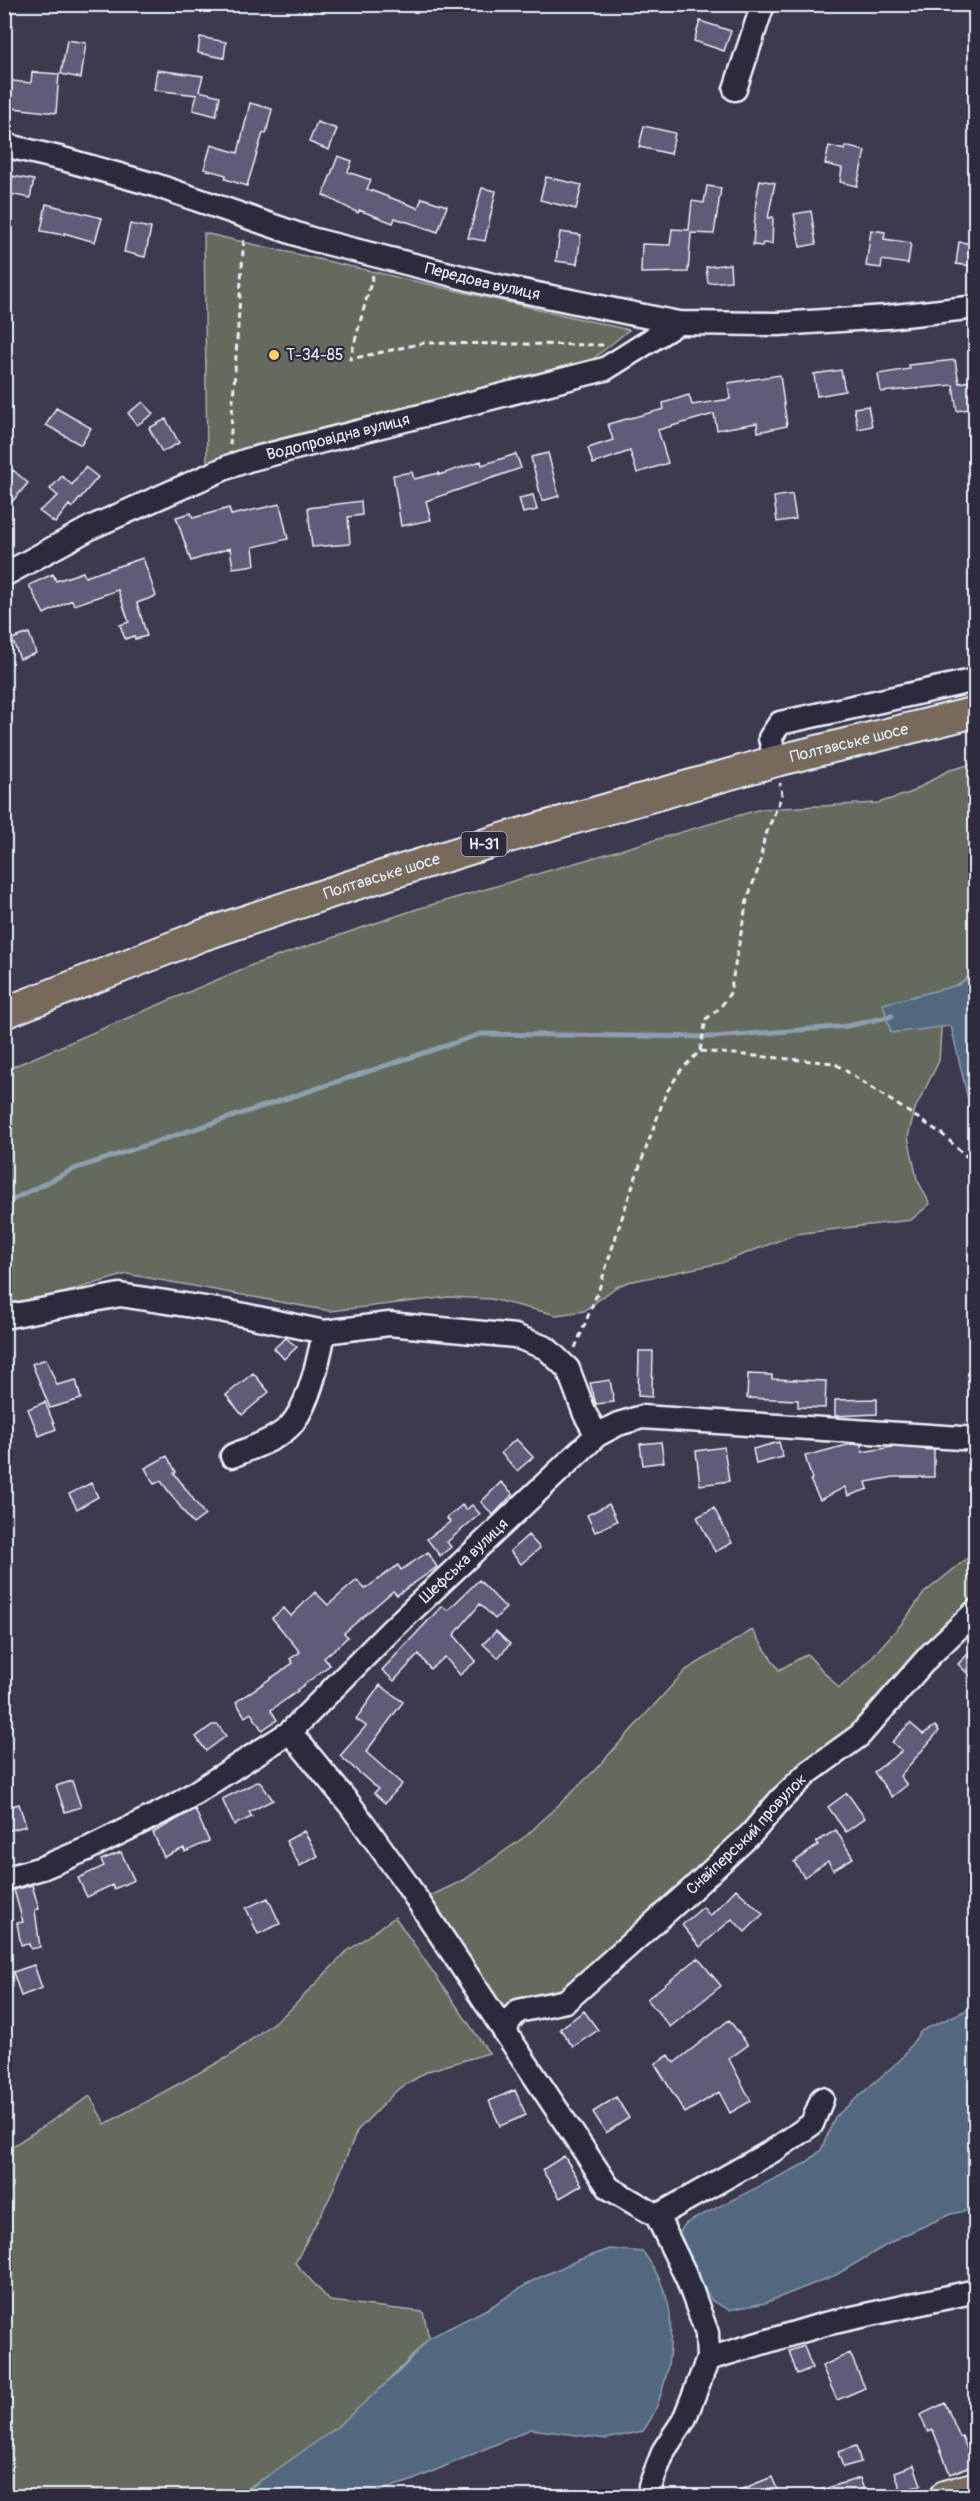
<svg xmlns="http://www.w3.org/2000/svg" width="980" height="2501" font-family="Pangolin,sans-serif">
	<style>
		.green { fill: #656b5e; stroke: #a6aeab; stroke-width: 1.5 }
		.water { fill: #53677f; stroke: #8f9eaf; stroke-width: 1.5 }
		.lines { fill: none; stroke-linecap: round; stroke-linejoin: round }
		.stream { stroke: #8f9eaf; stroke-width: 5 }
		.building { fill: #5f5c7a; stroke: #e8f1f8; stroke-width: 1.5 }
		.minor-casing { stroke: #e8f1f8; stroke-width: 27 }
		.major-casing { stroke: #e8f1f8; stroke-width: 34 }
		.path { stroke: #e8f1f8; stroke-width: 3; stroke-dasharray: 6 4.5; stroke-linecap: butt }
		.minor { stroke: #2f2a3d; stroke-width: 22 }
		.major { stroke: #77695c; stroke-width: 30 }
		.poi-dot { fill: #ffd166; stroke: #2f2a3d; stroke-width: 2 }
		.labels { text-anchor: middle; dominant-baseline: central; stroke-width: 4.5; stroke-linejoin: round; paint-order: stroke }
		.shield { fill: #2f2a3d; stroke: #b0b5c0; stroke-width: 1.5 }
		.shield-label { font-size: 15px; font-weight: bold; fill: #e8f1f8 }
		.street-label { font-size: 16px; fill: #e8f1f8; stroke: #2f2a3d }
		.poi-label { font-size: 16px; fill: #e8f1f8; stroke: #2f2a3d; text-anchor: start }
	</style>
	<rect width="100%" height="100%" fill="#3d394f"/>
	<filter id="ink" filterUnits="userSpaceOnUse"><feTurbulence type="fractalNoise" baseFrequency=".0167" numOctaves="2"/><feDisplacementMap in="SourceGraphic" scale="12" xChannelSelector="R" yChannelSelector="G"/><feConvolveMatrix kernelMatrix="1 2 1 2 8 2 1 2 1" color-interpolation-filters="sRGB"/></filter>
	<g filter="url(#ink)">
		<!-- green -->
		<path class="green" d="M204,233l425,97 -46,37 -376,95z
			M975,763v212l-24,13 -9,27 -3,46 -24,48 -7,28 9,42 13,25 -19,16 -115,14 -75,29 -93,19 -12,5 -32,24 -27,4 -66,-16 -42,-2 -119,14 -203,-37 -74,22 -48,8v-234l247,-105 165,-56 344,-100 117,-6 32,-10 37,-22z
			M975,1552v54l-106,106 -308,288 -68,18 -76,-116 47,-22 63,-45 66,-63 93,-102 66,-40 27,40 28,-16 32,34 24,-21 41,-46 20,-28z
			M395,1917l94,136 -61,18 -31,19 -40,41 -27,66 -35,66 35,38 93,11 6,26c-55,62 -123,121 -197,158h-227v-345l85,-55 15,28 123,-67 62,-47 56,-58z"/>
		<!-- water -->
		<path class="water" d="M975,973v145l-5,-10 -19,-82 -60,7 -8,-29 75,-19z
			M975,2006v203l-24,5 -51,23 -64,38 -71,28 -36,7 -17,-9 -36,-64 10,-14 120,-60 15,-13 14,-33 66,-58 20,-28z
			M610,2249l33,3c13,17 25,42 27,63 3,38 -5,86 -27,116l-37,8 -75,-10 -120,52 -48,15h-131l21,-10 83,-58 66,-59 27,-31 60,-30 43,-27 46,-21z"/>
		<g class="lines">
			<!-- stream -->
			<path class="stream" d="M4,1204l70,-35 407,-135 233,3 134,-11 44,-10"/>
		</g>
		<!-- building -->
		<path class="building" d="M700,21l31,10 -7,20 -30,-10z
			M200,37l26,5 -2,16 -26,-5z
			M67,40l19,3 -5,35 -20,-4z
			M157,70l46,6 -4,15 21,5 -4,20 -23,-6 4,-15 -43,-5z
			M32,72l27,2 -3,39 -52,-6v-27l27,3z
			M250,103l22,6 -6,25 -3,-1 -16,53 -22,-7 1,-4 -22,-6 7,-24 27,8z
			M317,122l20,7 -8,21 -20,-8z
			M644,126l31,7 -4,21 -32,-7z
			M829,146l16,4v-4l20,5 -8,35 -17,-4 2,-14 -17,-4z
			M338,156l14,5 -4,11 23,8 -4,9 51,19 4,-10 25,8 -9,26 -43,-14 -2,5 -34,-13 -1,3 -35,-18z
			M13,176l21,4 -4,18 -21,-4z
			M546,177l36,8 -6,24 -36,-9z
			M760,180l15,3 -7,35 5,-1 -1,27 -9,-1 -1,3 -9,-1 3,-44z
			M707,186l14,2 -7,46 -23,-1 -3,39 -47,1 1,-29 28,1 2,-16 17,1 3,-29 12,2z
			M482,188l14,3 -11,50 -17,-3z
			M46,204l56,14 -7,24 -31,-9v2l-23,-4z
			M811,211l5,33 -16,3 -6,-33z
			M130,224l21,4 -6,29 -21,-5z
			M871,230l14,2 -1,7 27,4 -3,21 -26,-4 -1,8 -15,-2z
			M560,232l21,3 -4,29 -21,-3z
			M959,242l16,2 -3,22 -16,-2z
			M730,264l1,17 -23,2 -2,-16z
			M955,360l4,23 16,-3v28l-18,3 -4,-26 -72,7 -3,-18 32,-5 -1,-4z
			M841,370l4,21 -28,5 -3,-22z
			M780,375l7,51 -29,6 -1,-9 -40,7 -3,-16 -56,16 10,33 -31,10 -7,-22 -37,13 -5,-16 25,-8 -5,-16 56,-15 -1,-6 26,-8 3,10 38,-6 -2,-16z
			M143,402l10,12 -16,11 -9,-12z
			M868,406l4,20 -14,3 -4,-21z
			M56,408l35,20 -10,17 -35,-20z
			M166,419l13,24 -17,9 -13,-24z
			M548,453l11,43 -17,5 -11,-44z
			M516,454l5,14 -95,33 5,19 -30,6 -8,-51 19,-3 2,7 25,-6v2l42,-14 1,4z
			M85,467l13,10 -26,31 -3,-3 -14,18 -16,-12 19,-15 -8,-7 12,-13 10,9z
			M13,470l15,13 -24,28v-30z
			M792,494l4,25 -19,3 -3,-25z
			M533,495l4,15 -14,3 -4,-15z
			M361,501l1,14 -14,2 2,27 -38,3 -4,-39z
			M280,504l8,35 -35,8 2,18 -22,3 -3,-20 -39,13 -15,-44 15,-4 2,5 36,-10 2,7z
			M143,558l13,38 -19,7 10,33 -12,3 -1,-3 -9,3 -5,-14 9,-3 -11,-32 -44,15 -2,-5 -28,14 -15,-29 24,-11 3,7 27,-9 2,5z
			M29,633l7,20 -16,6 -8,-20z
			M286,1338l11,9 -13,12 -10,-11z
			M639,1351h14l-1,46 -14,-1z
			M46,1359l11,26 19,-5 5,19 -31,9 -18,-44z
			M253,1373l16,19 -27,23 -16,-20z
			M748,1374l24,1v4l54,2 -1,27 -27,-1v-7l-51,-2z
			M610,1380l4,22 -18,2 -6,-21z
			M877,1399v15l-42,2v-16z
			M45,1402l11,27 -17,7 -11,-27z
			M516,1439l17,18 -16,14 -16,-18z
			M661,1442l3,20 -21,3 -3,-21z
			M779,1442l4,15 -27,7 -3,-15z
			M851,1444l10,1 1,7 30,-5 42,3v27h-40l-28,5 2,7 -20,7 -3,-9 -25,13 -10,-20 2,-1 -7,-23z
			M724,1447l5,34 -29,4 -4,-34z
			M167,1456l9,16 -2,1 31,42 -12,9 -32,-43 -7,3 -9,-16z
			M501,1482l12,12 -20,21 -12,-13z
			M91,1483l7,14 -21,12 -8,-15z
			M609,1504l8,17 -22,11 -8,-17z
			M462,1505l4,5 6,-5 8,9 -33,28 4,5 -11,9 -13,-17 23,-17 -3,-4z
			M714,1508l18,35 -17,9 -18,-35z
			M528,1535l12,13 -19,16 -11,-13z
			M428,1552l9,15 -40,28 -4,-4 -49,42 4,4 -24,21 6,7 -33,25 1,1 -27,19 6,10 -15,10 -11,-17 -6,4 -9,-15 57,-39 -3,-4 10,-7 -28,-34 12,-10 7,8 24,-24 13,13 29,-25 8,9 33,-24 3,5z
			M479,1580l27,28 -11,11 -15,-15 -26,31 22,26 -16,14 -15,-18 -15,12 -11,-15 -25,27 -12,-11 60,-64 6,4z
			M496,1631l14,13 -12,14 -15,-14z
			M975,1647v34l-17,-17z
			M380,1685l23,17 -37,50 36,32 -17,19 -11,-10 4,-4 -38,-33 26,-30 -10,-7z
			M910,1723l13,11 12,-8 4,5 -39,45 7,9 -15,12 -18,-25 28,-21 -10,-9z
			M212,1725h6l8,11 -20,15 -10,-14z
			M72,1781l9,26 -16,5 -9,-26z
			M259,1781l14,19 -24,12 3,5 -18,8 -12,-26z
			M847,1793l18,25 -19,14 -18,-25z
			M19,1804l7,22 -19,5 -3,-23z
			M195,1809l14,32 -24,11 -1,-4 -20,9 -11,-24z
			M836,1830l17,28 -20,12 -5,-9 -24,16 -10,-15 24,-17 -2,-3z
			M304,1831l14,25 -18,10 -14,-25z
			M121,1852l13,28 -20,9 -2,-4 -25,12 -9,-19 26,-12 -3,-6z
			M32,1885l7,24 -4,1 5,37 -9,2 -2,-5 -8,1 -4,-22 6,-1 -9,-32z
			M736,1889l27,25 -18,18 -13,-13 -32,28 -18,-22 21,-18 7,9z
			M268,1898l12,26 -22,10 -12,-26z
			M698,1958l23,28 -51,41 -23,-28z
			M34,1965l8,23 -21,8 -8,-24z
			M584,2011l14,19 -25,17 -13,-18z
			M729,2020l19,25 -19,14 22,42 -21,12 -11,-21 -34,21 -30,-49 14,-9 5,8z
			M515,2090l11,25 -26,11 -11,-25z
			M616,2097l13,21 -23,15 -13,-21z
			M564,2156l18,29 -22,13 -18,-28z
			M804,2346l8,22 -15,6 -8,-23z
			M850,2353l15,35 -28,12 -15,-34z
			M945,2403l15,34 2,-1 11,29 -23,9 -17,-44 -5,2 -8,-17z
			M856,2446l5,16 -18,5 -5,-15z
			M914,2465l7,20 -20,7 -6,-20z
			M772,2477l8,19h-55z
			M860,2478l6,18h-54l-1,-3z"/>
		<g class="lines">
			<defs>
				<g id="minor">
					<path d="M735,89l28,-85"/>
					<path id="s1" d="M4,145l59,14 92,26 156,54 182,46 185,38 100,1 109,-7 89,-10"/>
					<path id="s2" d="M4,575l88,-48 136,-60 20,-7 357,-91 73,-46"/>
					<path d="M776,761l-6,-23 10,-15 196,-43"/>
					<path d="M4,1317l116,-22 105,16 99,21 65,-8 126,12 31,12 22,21 17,45 12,21"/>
					<path d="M232,1456c18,-8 42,-15 57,-29 20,-20 30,-68 35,-95"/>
					<path d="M290,1732l61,74 55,77 203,305 48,28 30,62 20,55 1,26 -24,61 -20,30 -14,36 2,10"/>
					<path id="s3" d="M4,1879l38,-11 45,-19 89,-44 114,-73 101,-102 206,-195 21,-11 24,-7 334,22"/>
					<path id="s4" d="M505,2033l4,-12 9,-10 48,-10 125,-111 61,-57 28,-33 29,-28 50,-36 70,-80 47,-45"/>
					<path d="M657,2216l119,-67 36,-25 10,-25"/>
					<path d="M708,2359l117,-35 151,-33"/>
				</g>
				<g id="major">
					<path id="s5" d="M4,1013l199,-78 147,-49 152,-47 274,-78 200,-49"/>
					<path d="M945,2496l31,-9"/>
				</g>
			</defs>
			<!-- minor casing -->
			<use href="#minor" class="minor-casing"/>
			<!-- major casing -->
			<use href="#major" class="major-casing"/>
			<!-- path -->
			<path class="path" d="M373,275l-23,84 74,-16 181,2
				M230,445l14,-209
				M700,1051l134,12 108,71 34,31
				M575,1348l24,-59 29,-90 38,-106 15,-23 19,-19 6,-32 14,-11 10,-15 17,-93 13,-36 4,-25 18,-44 -2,-12"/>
			<!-- minor -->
			<use href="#minor" class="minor"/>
			<!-- major -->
			<use href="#major" class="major"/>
		</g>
	</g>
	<!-- markers -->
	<circle class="poi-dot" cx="274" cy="355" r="6"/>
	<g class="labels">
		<!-- shield labels -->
		<rect class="shield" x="461.5" y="832" width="45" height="24" rx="4.5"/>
		<g class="shield-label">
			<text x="484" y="844">Н-31</text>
		</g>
		<!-- street labels -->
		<g class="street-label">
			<text stroke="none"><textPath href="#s1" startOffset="498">Передова вулиця</textPath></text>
			<text stroke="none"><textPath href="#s2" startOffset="363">Водопровідна вулиця</textPath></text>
			<text stroke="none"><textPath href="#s5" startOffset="888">Полтавське шосе</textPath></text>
			<text stroke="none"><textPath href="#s5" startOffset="402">Полтавське шосе</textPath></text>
			<text stroke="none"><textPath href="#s3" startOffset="567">Шефська вулиця</textPath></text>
			<text stroke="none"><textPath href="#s4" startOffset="321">Снайперський провулок</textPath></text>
		</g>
		<!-- poi labels -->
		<g class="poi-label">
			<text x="286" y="355">Т-34-85</text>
		</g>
	</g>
	<!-- margin -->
	<rect width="980" height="2501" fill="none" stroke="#2f2a3d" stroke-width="24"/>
	<rect x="12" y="12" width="956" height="2477" fill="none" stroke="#e8f1f8" stroke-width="2" filter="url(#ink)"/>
</svg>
